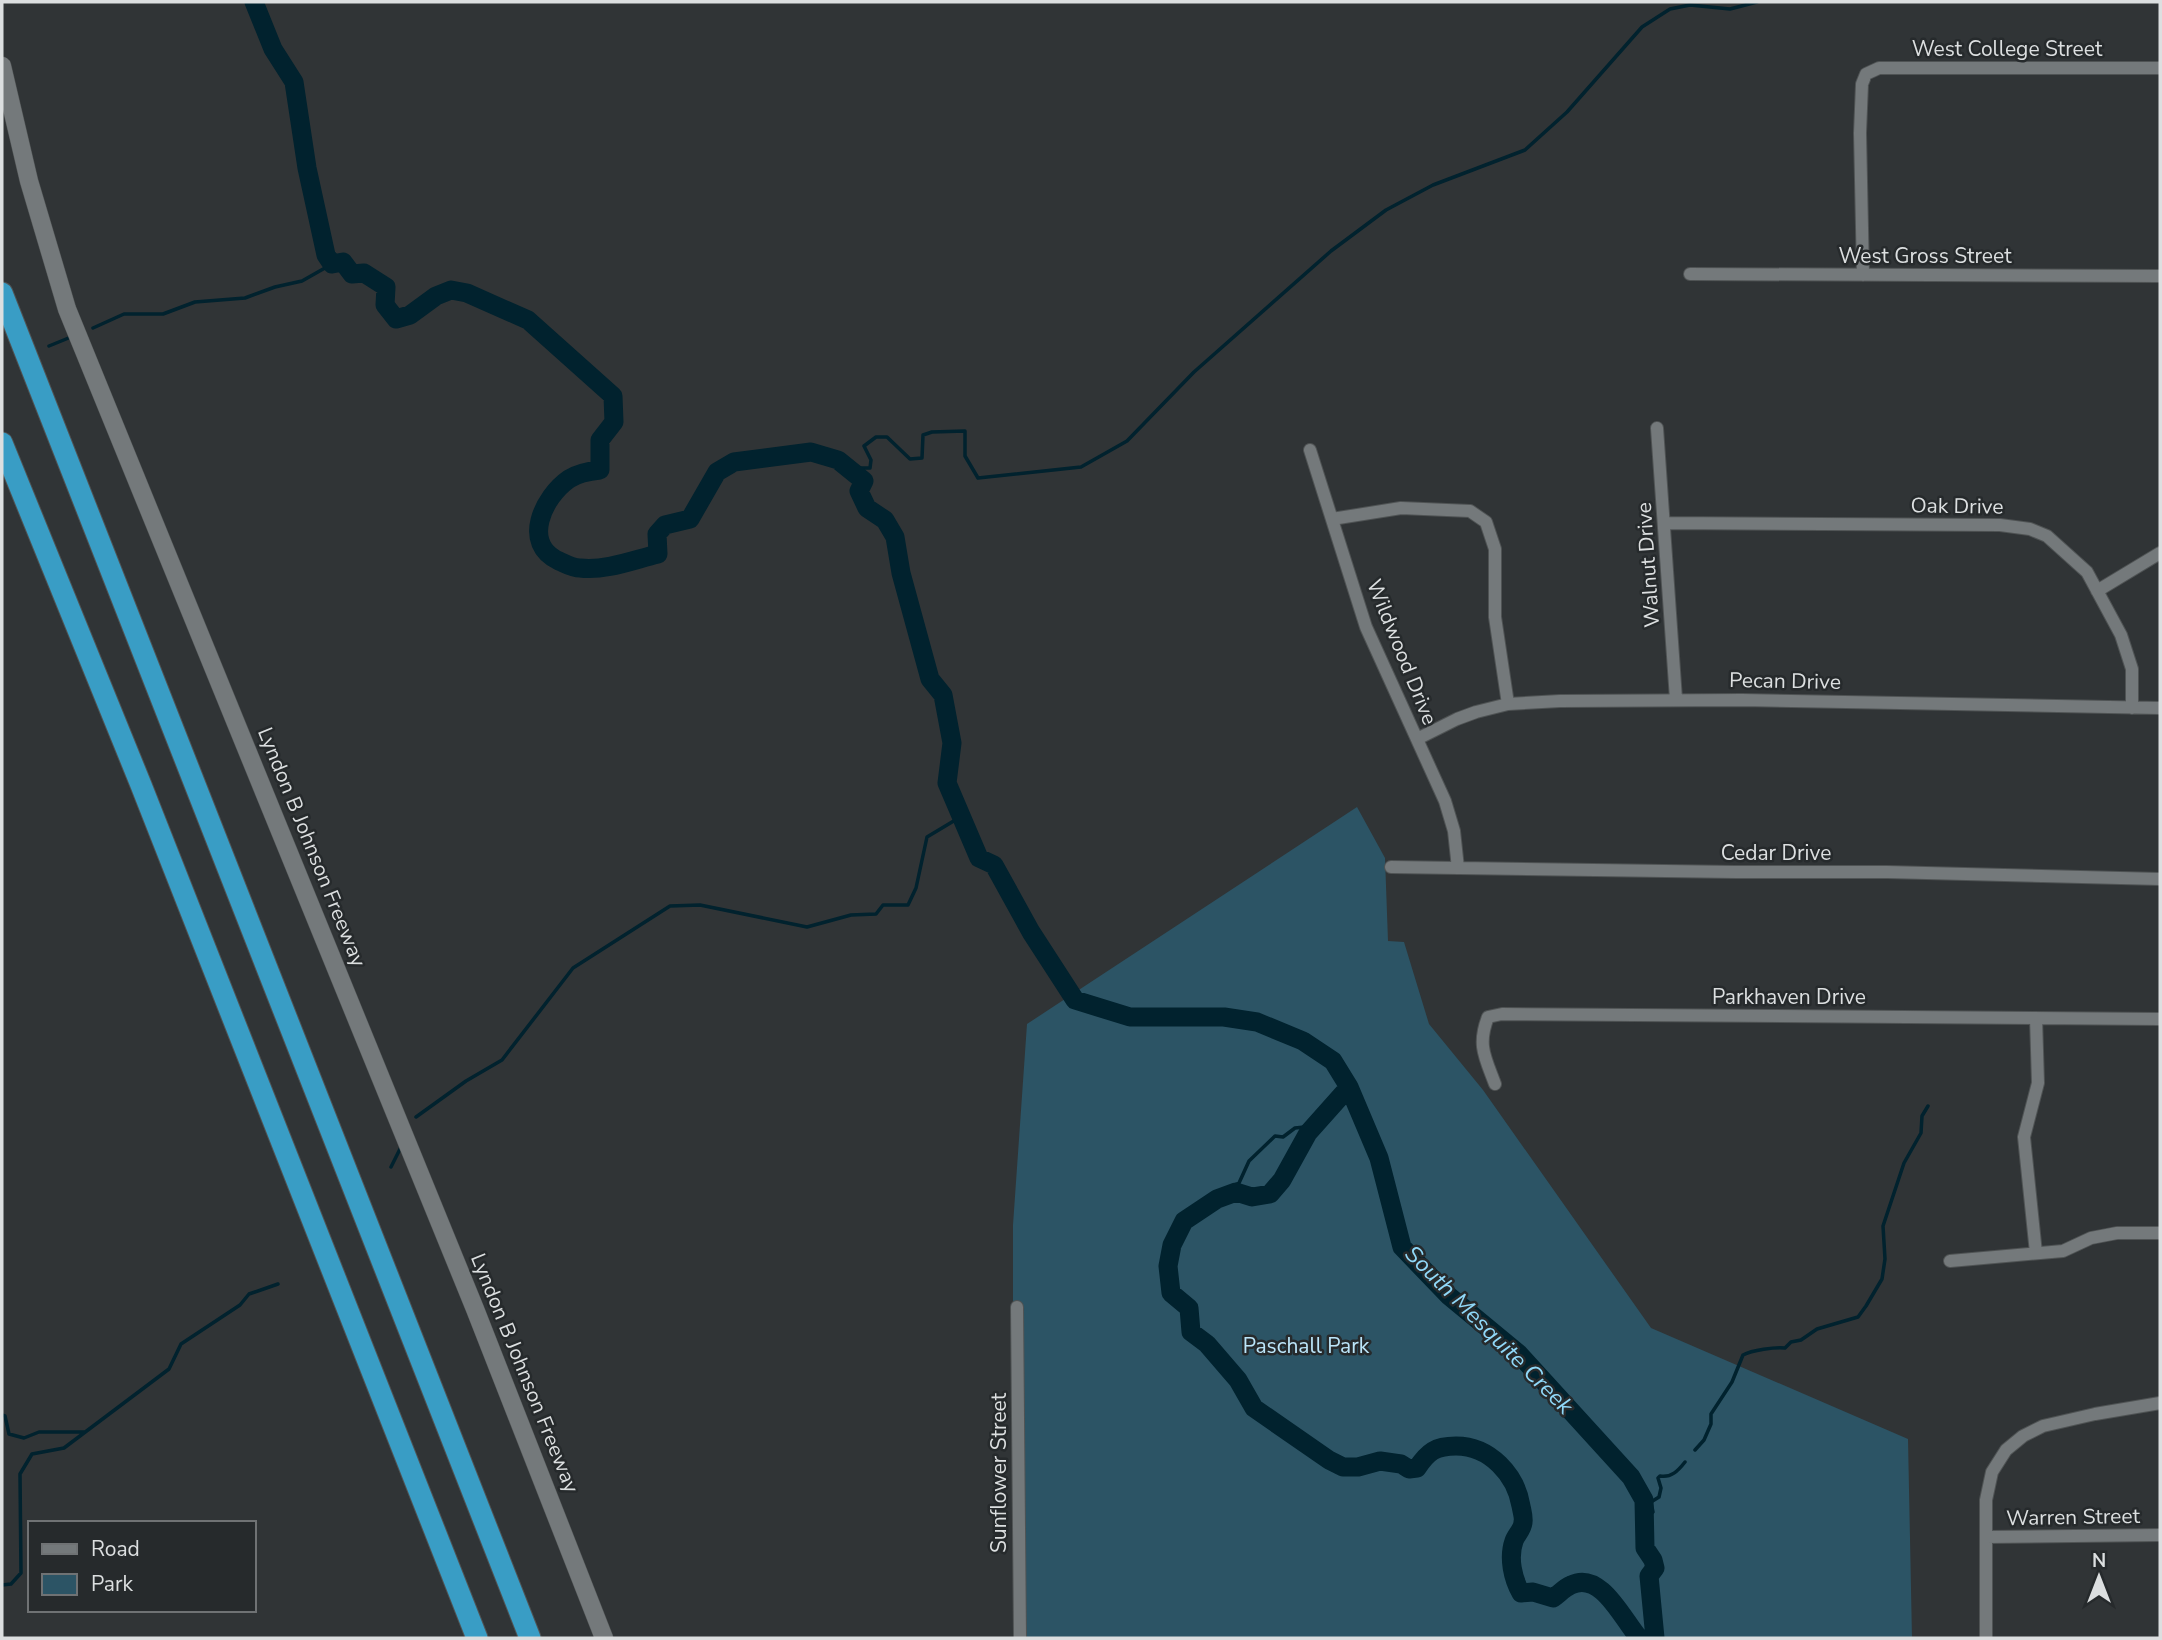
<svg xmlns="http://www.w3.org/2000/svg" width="2162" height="1640" font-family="'Nunito Sans',sans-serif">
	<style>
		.green { fill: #2c5465 }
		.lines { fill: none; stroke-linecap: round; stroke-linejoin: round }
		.stream { stroke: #01222e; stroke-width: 3.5 }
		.river { stroke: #01222e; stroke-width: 19 }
		.street-casing { stroke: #4f5354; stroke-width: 14 }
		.secondary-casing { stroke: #4f5354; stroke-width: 19 }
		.highway-casing { stroke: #4f5354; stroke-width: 23 }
		.street { stroke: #74797b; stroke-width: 12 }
		.secondary { stroke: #74797b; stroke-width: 18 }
		.highway { stroke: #399dc5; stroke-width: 21 }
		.labels { text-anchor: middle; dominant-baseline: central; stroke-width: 5; stroke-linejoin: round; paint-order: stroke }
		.street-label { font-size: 21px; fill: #dcdfe0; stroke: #262a2c }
		.park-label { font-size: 21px; fill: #bbe5f9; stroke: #262a2c }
		.water-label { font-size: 23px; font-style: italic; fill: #90d8f8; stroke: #262a2c }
	</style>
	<rect width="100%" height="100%" fill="#303436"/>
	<!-- green -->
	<path class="green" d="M1357,807l28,51 3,83 16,1 25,82 54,66 168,238 257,111 4,199h-899v-413l14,-201z"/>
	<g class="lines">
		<!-- stream -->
		<path class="stream" d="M93,328l31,-14h39l32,-12 50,-4 30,-11 27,-6 30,-17
			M49,346l22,-9
			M848,468h22l1,-8 -7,-14 12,-9h11l23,22 12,-1 1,-23 9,-3 33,-1v25l13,22 103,-11 46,-26 67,-69 137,-121 55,-41 47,-25 92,-35 42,-38 75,-85 28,-18 20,-4 40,4 27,-7
			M416,1117l50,-36 36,-21 71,-92 97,-62 30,-1 107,22 44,-12 25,-1 7,-9h25l8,-17 11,-51 35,-21
			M391,1167l10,-20
			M1222,1197l7,-9 10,-5 10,-22 26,-25 8,1 12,-9 19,-2
			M2,1415l3,1 4,18 15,4 15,-6h46
			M1695,1450l9,-10 7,-16v-10l21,-32 11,-27c9,-5 32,-8 42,-7l6,-6 10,-2 16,-11 41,-12 8,-11 16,-27 3,-20 -2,-33 21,-63 17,-30 1,-17 6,-10
			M1644,1520l9,-8 -2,-10 8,-5 2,-9 -3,-10 2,-2c11,2 18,-5 25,-14
			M2,1585l9,-1 10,-11 -1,-99 12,-20 32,-6 105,-79 12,-25 59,-39 9,-11 29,-10"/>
		<!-- river -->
		<path class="river" d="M254,2l19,47 21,33 13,86 19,87 6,9 11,-2 9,12 12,-1 22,14 -1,18 11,14 14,-4 26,-19 15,-6 16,3 61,27 85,76 1,26 -14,18v30c-10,1 -22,3 -31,9 -26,18 -48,65 -10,82 7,3 13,7 21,7 26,3 53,-8 78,-14l-1,-20 8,-9 25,-6 27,-47 17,-10 77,-10 27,8 26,21 -5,10 8,17 18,12 10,17 6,36 29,106 13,16 9,48 -5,40 32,75 15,7 37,67 44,68 55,17h94l33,5 46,19 30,20 16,26 30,71 23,89 47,49 69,57 113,124 13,23 1,48 8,12 2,8 -6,8 6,62
			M1349,1087l-41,46 -26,47 -12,14 -18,3 -16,-5 -19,7 -33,22 -12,24 -4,21 3,27 18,15 2,24 16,12 31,36 16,28 75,52 14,7h15l22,-6 21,3 8,5 8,-1c11,-16 18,-22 39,-22 34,0 60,29 65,60 1,5 3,12 2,16 0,7 -7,13 -9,19 -6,17 -1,38 7,52l12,-1 20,6c6,-4 11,-10 18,-13 30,-15 52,35 68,53"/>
		<defs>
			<path id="street" d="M1690,274l470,2
				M1863,275l-3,-142 2,-49 4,-10 13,-6h281
				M1657,428l19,271
				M1310,450l56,177 79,174 9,30 4,37
				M1332,519l69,-11 69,3 16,11 9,27v68l13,87
				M1664,523l336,2 30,4 17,7 40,36 34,63 11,34v39
				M2097,591l63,-38
				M1417,739l40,-20 19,-7 32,-8 52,-3 182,-1 418,8
				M1391,867l344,5h152l273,7
				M2036,1018l2,65 -14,54 12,116
				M1495,1084c-10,-27 -18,-39 -7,-67l14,-3 658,5
				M1950,1261l113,-10 28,-13 26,-5h43
				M1017,1307l3,331
				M1986,1537l174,-2
				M1986,1638v-138l6,-28 14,-22 17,-14 20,-10 52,-12 65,-11"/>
			<path id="secondary" d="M2,66l27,115 38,128 408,1000 129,329"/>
			<path id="highway" d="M2,293l528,1345
				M2,443l139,342 336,853"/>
		</defs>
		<!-- street casing -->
		<use href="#street" class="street-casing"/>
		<!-- secondary casing -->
		<use href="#secondary" class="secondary-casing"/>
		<!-- highway casing -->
		<use href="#highway" class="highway-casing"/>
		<!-- street -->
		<use href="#street" class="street"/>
		<!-- secondary -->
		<use href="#secondary" class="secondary"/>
		<!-- highway -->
		<use href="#highway" class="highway"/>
	</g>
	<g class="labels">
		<!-- street labels -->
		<g class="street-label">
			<text x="2007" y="49">West College Street</text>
			<text x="1925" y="256">West Gross Street</text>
			<text transform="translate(1957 506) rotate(1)">Oak Drive</text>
			<text transform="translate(1648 565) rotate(-94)">Walnut Drive</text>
			<text transform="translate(1402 652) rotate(68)">Wildwood Drive</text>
			<text transform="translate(1785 681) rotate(1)">Pecan Drive</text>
			<text transform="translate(312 847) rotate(68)">Lyndon B Johnson Freeway</text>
			<text x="1776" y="853">Cedar Drive</text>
			<text x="1789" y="997">Parkhaven Drive</text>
			<text transform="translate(525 1373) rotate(68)">Lyndon B Johnson Freeway</text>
			<text transform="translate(999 1473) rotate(-90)">Sunflower Street</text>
			<text transform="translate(2073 1517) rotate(-1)">Warren Street</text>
		</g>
		<!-- park labels -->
		<g class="park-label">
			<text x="1306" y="1346">Paschall Park</text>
		</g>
		<!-- water labels -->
		<g class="water-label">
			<text transform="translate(1489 1330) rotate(45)">South Mesquite Creek</text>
		</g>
	</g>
	<!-- border -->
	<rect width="2162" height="1640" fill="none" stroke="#dcdfe0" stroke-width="7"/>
	<!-- legend -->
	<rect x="28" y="1521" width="228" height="91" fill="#262a2c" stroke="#6f7274" stroke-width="2"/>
	<rect x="42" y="1544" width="35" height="10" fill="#74797b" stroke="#6f7274" stroke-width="2"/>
	<text x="91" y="1556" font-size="21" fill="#dcdfe0">Road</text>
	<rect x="42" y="1574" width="35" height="21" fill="#2c5465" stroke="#6f7274" stroke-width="2"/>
	<text x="91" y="1591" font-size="21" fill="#dcdfe0">Park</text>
	<!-- north arrow -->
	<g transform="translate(2099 1577)" stroke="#262a2c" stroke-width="5" paint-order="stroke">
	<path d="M0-5L12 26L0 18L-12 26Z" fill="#dcdfe0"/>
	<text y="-10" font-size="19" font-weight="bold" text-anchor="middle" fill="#dcdfe0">N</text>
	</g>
</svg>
